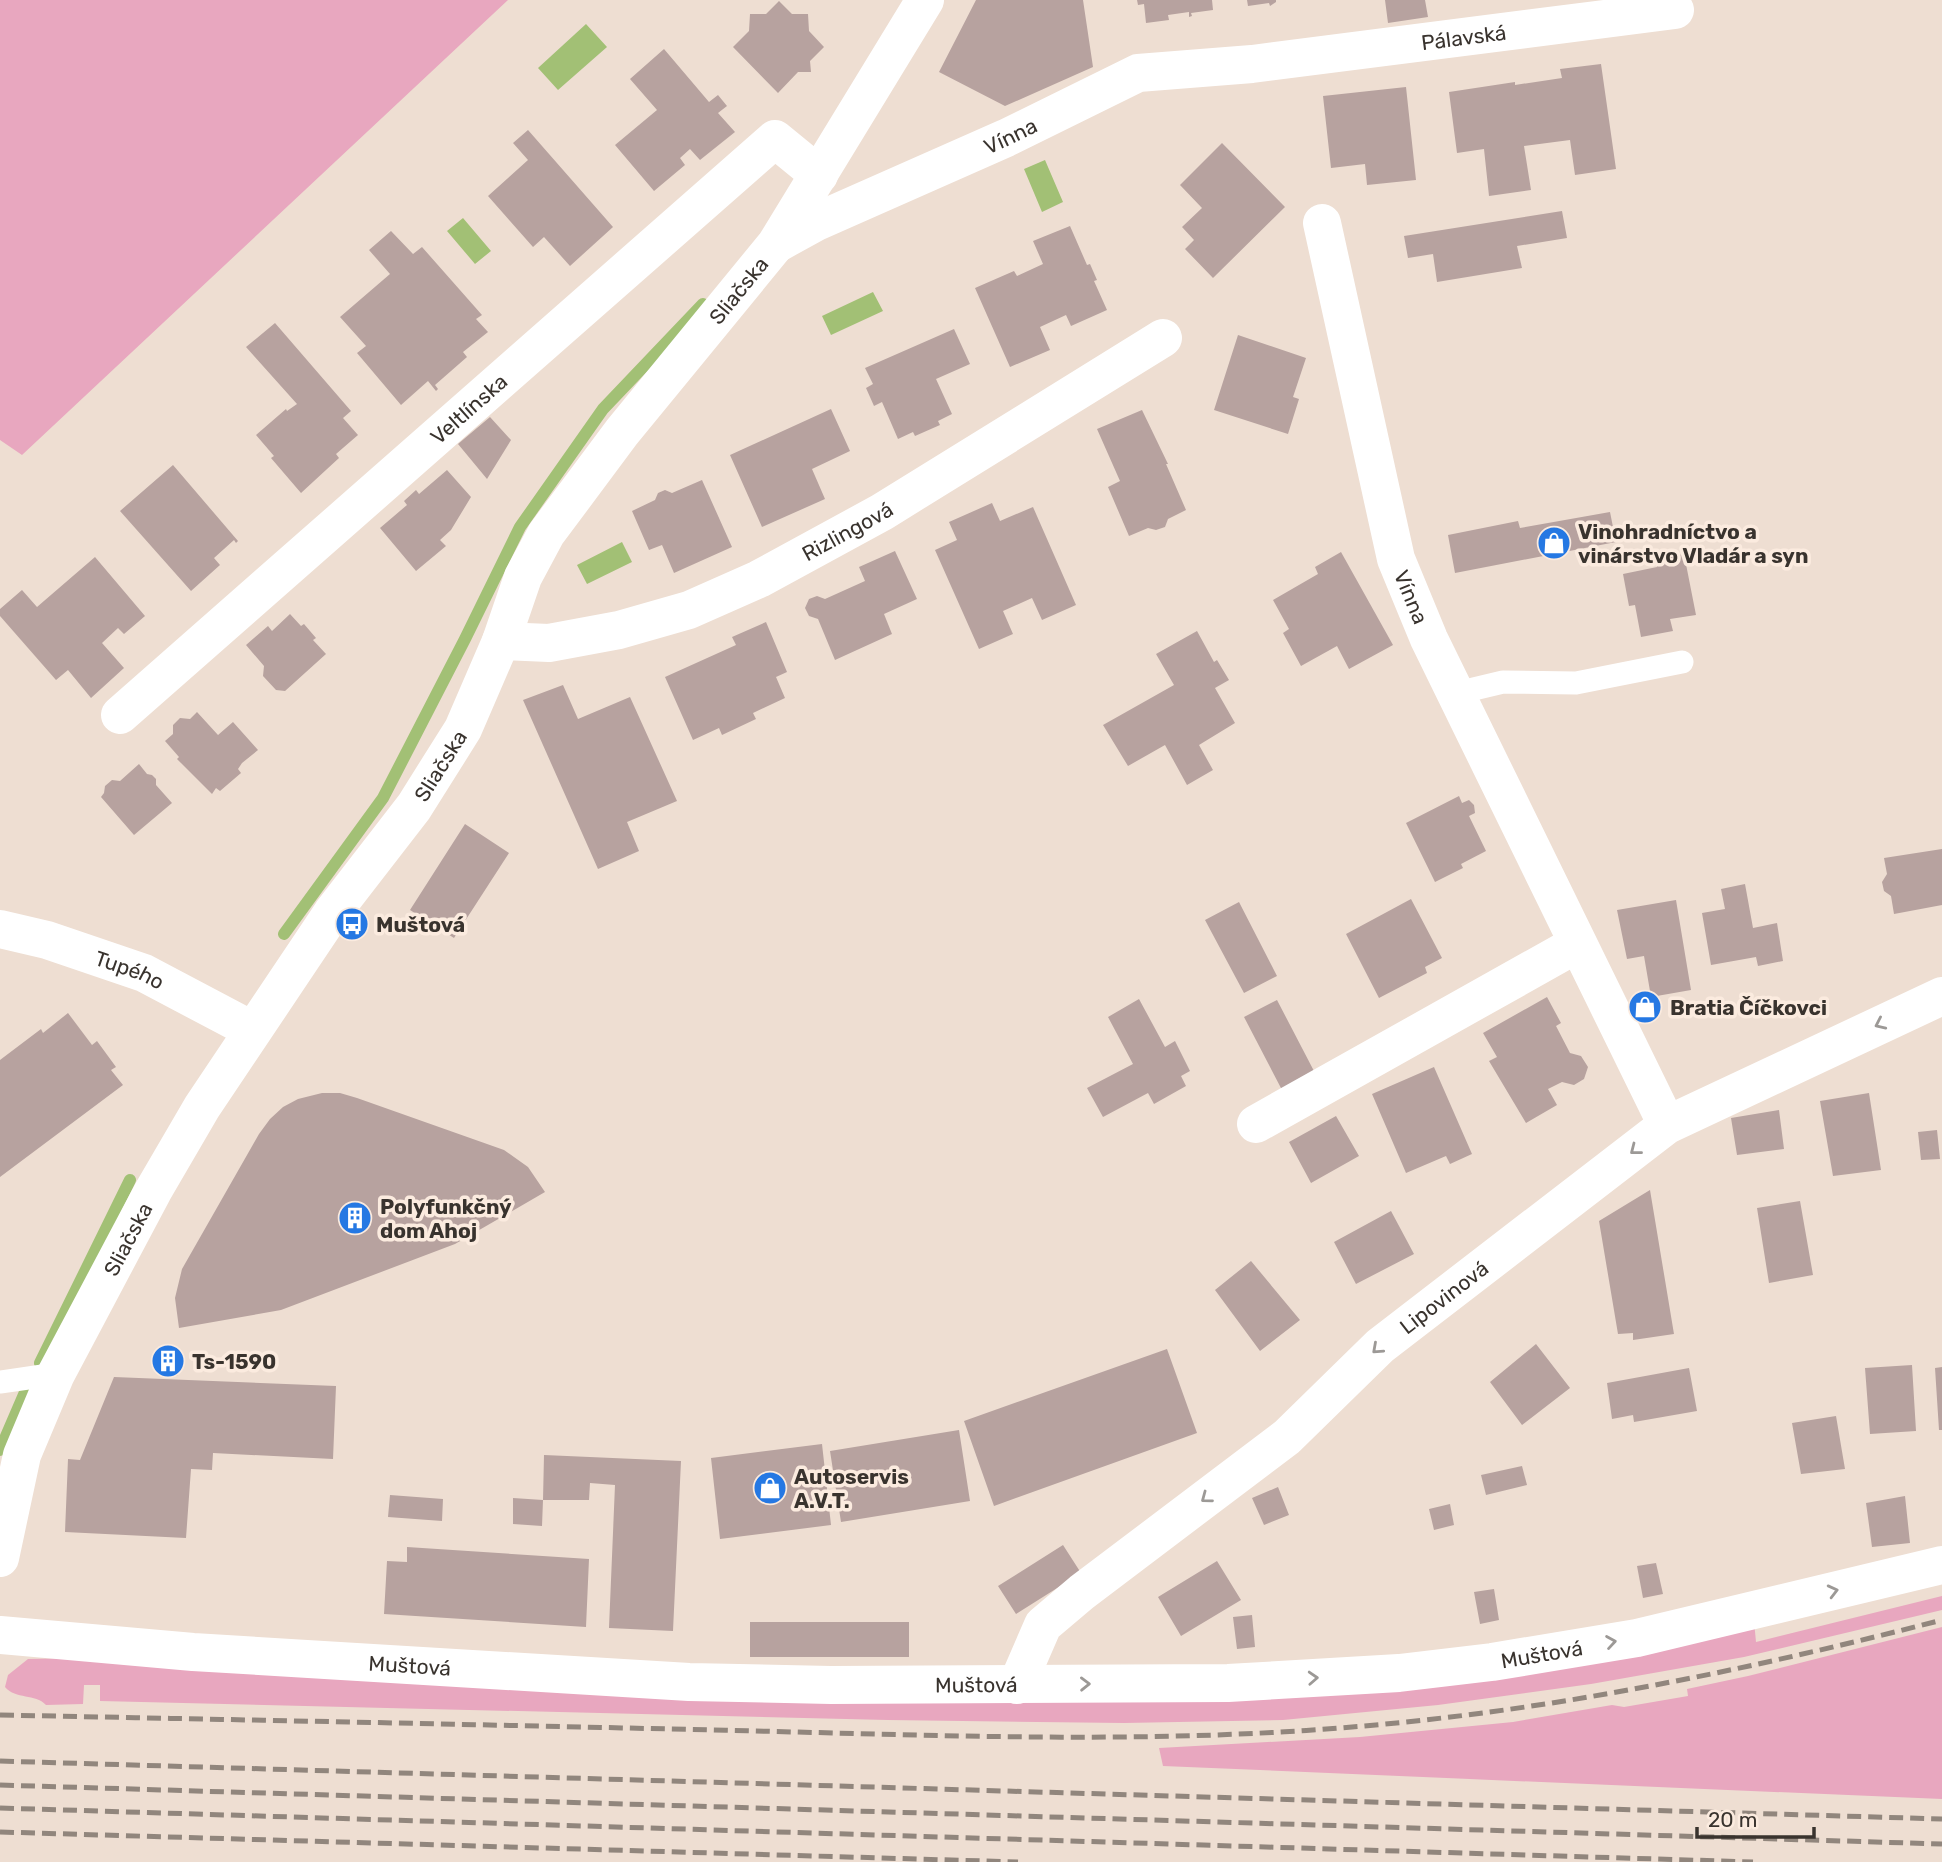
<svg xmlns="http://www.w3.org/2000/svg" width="1942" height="1862" font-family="Rubik,sans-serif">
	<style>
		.green { fill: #e8a7bf }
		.water { fill: #a2c075 }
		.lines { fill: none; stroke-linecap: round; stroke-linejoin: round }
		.stream { stroke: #a2c075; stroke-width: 12 }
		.building { fill: #b7a29f }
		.lane { stroke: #fff; stroke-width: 23 }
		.street { stroke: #fff; stroke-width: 38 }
		.rail { stroke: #91867d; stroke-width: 5; stroke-dasharray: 14 7; stroke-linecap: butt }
		.oneway { stroke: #9c9996 }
		.labels { text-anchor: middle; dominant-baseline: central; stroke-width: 7; stroke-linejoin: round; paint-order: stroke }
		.street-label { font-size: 21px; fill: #39332e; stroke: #fbebdf }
		.poi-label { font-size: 21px; font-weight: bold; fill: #39332e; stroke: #fbebdf; text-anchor: start }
	</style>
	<rect width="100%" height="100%" fill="#eeded2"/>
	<!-- green -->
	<path class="green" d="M0,0h508l-486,455 -22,-15z
		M1942,1596v14l-198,47 -153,27 -153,21 -155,15 -159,3 -236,-3 -788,-19v-16h-16l-1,19 -37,1c-11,-12 -30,-5 -41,-18l3,-12 20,-16 52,-1 904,41 770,-78 2,21z
		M1942,1627v172l-779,-33 -4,-18 201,-11 153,-15 99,-17 12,2 64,-11 -1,-7 61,-13z"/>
	<!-- water -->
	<path class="water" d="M586,24l21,23 -49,43 -20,-22z
		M1045,160l18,42 -21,10 -18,-43z
		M463,218l28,33 -16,13 -28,-33z
		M873,292l10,19 -52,24 -9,-19z
		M622,542l10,20 -45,22 -10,-19z"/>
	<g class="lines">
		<!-- stream -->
		<path class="stream" d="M284,934l99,-136 82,-159 55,-112 83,-118 100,-105
			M40,1363l90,-183
			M0,1450l26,-60"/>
	</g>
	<!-- building -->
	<path class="building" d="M976,0h107l10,67 -88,39 -66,-34z
		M1137,0h75l1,10 -22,3 1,3 -3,1v-5l-21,3 1,5 -23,3 -2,-19 -6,1z
		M1247,0h29v2l-6,4 -1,-3 -21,3z
		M1385,0h40l3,17 -40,6z
		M779,1l13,13h16l1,17 15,16 -14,14 1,11h-13l-20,21 -45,-46 16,-16 1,-17h16z
		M664,49l45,53 9,-7 9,11 -9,7 17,19 -35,28 -10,-11 -10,9 5,7 -31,26 -39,-46 42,-35 -27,-31z
		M1601,64l15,105 -41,6 -5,-35 -46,6 7,44 -42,6 -5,-47 -27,4 -8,-61 66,-10v3l47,-7 -2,-9z
		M1406,87l10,93 -49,5 -2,-21 -34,4 -8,-72z
		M528,130l85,97 -43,39 -26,-29 -11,10 -45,-51 40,-36 -15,-17z
		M1222,143l63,64 -72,71 -28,-29 9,-9 -12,-13 20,-19 -22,-23z
		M1562,211l5,27 -50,8 5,22 -85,14 -4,-28 -25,4 -4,-22z
		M1070,226l17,39 3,-1 7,16 -3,1 13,29 -36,16 -5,-11 -26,12 10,23 -40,17 -35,-79 39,-17 3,5 26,-12 -10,-23z
		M391,231l22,23 9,-7 60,68 -6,4 12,13 -25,20 4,5 -32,28 3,4 -2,2 -8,-10 -27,24 -44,-52 9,-7 -26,-29 50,-43 -21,-24z
		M275,323l76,88 -8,7 15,17 -22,19 3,4 -38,35 -30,-35 3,-2 -18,-21 30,-26 1,2 10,-7 -51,-57z
		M954,329l16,35 -34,15 16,35 -14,7 2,4 -25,11 -2,-4 -15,7 -16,-37 -8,4 -8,-18 7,-4 -8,-16z
		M1238,335l68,23 -13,39 6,2 -11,35 -74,-24z
		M831,409l19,42 -38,18 13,30 -63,28 -32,-72z
		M1142,410l26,54h-2l20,46 -18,9 -3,8 -9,3 -8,-2 -19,8 -21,-49 12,-6 -23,-52z
		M490,417l21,23 -24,39 -29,-35z
		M173,465l65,76 -2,2 -2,-3 -20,18 6,7 -29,26 -71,-80z
		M447,470l24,27 -20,33 -11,10 6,6 -30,25 -36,-43 27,-23 -3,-4 12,-11 3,4z
		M702,480l30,67 -58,26 -12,-28 -13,5 -17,-39 23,-11 3,-7 7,-3 7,3z
		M992,503l8,18 33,-14 43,98 -34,15 -10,-22 -29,13 10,23 -34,15 -44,-99 22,-10 -8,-18z
		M1610,512l6,30 -161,31 -7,-38 70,-14 2,7z
		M895,551l22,48 -33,15 8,20 -57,26 -17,-41 -9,-3 -4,-8 4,-9 8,-3 8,3 40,-18 -6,-14z
		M1341,552l52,93 -44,24 -12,-23 -36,20 -18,-33 6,-4 -16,-29 45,-26 -3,-7z
		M1684,554l12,61 -26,4 3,12 -32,6 -6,-32 -6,1 -6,-32 34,-7 -1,-9z
		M95,557l50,59 -21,18 -6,-6 -16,15 22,25 -33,30 -23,-28 -12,10 -56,-64v-7l22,-19 15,17z
		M290,614l11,12 3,-2 12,14 -3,2 13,14 -41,37 -9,-1 -13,-14 1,-10 -18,-21 22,-19 4,5z
		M766,622l21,50 -11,5 9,21 -32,15 3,6 -34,16 -3,-7 -26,12 -28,-63 71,-32 -4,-8z
		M1197,631l17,31 3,-2 12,20 -14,8 20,35 -36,22 14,25 -26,15 -22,-40 -37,21 -25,-41 71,-40 -18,-31z
		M563,685l15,34 52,-22 47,104 -50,21 12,29 -41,18 -75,-169z
		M197,712l21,23 15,-13 25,28 -16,13 -4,6 3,4 -21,18 -4,-3 -4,6 -35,-35 2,-2 -14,-16 8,-7v-9l7,-7 10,1z
		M139,764l8,10 5,1 4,4v6l16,18 -38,32 -33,-38 3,-4 1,-7 7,-6 8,1z
		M1459,796l3,7 7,-3 5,5 1,8 -6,3 17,35 -25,13 2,4 -28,14 -29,-59z
		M465,824l44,29 -55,85 -44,-28z
		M1942,849v56l-48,9 -3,-18 -7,-5 -2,-9 5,-8 -3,-16z
		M1745,884l8,44 24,-5 6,38 -25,5 -2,-9 -45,8 -9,-52 23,-4 -4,-20z
		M1411,899l31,59 -17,9 2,6 -48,25 -33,-64z
		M1676,900l15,90 -40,7 -7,-41 -17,3 -10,-49z
		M1239,902l38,74 -33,17 -39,-73z
		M1547,997l14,26 -5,3 14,27 11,3 7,11 -4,12 -10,6 -12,-3 -14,7 9,16 -31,18 -37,-62 8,-4 -14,-24z
		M1139,999l26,48 10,-6 15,30 -9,5 5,10 -32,18 -6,-11 -45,24 -16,-29 46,-24 -25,-47z
		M1277,1000l38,73 -33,17 -38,-73z
		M68,1013l24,32 5,-4 19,26 -5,3 12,15 -123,92v-117l41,-31 2,4z
		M1434,1067l38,87 -22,10 -4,-8 -40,17 -34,-79z
		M322,1093h18l17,5 147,52 24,17 17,25 -90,52 -174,66 -102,18 -4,-30 7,-29 77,-135 11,-15 13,-12 15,-8z
		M1869,1093l12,77 -48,6 -13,-75z
		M1779,1110l5,39 -47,6 -6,-37z
		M1336,1116l23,40 -48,27 -22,-41z
		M1937,1130l3,29 -19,1 -3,-28z
		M1650,1190l24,144 -41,6v-7l-15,1 -19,-113z
		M1800,1201l13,74 -44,8 -12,-75z
		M1391,1211l23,43 -58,30 -22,-42z
		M1251,1261l49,59 -40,31 -45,-61z
		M1536,1344l34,44 -48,37 -32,-43z
		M159,1347l26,13 -8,16 -25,-13z
		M1167,1349l30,84 -203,73 -30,-85z
		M1912,1365l4,66 -46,3 -5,-66z
		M1942,1367v63h-3l-4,-62z
		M1689,1368l8,43 -63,11 -1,-7 -21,4 -5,-36z
		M114,1377l222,9 -3,73 -120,-6 -1,17 -21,-1 -5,69 -121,-6 3,-73 12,1z
		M1836,1416l9,53 -44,5 -9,-51z
		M959,1430l11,71 -129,21 -11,-71z
		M822,1444l9,81 -111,14 -9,-81z
		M544,1455l137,6 -8,170 -64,-3 6,-143 -25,-2 -1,17h-46z
		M1522,1466l5,19 -41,10 -5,-20z
		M1278,1487l11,28 -25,10 -12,-27z
		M390,1495l53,4 -1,22 -54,-4z
		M1905,1496l5,47 -38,4 -6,-44z
		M513,1498l30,2 -1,26 -29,-2z
		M1450,1504l4,21 -20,5 -5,-21z
		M1063,1545l18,28 -65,41 -18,-28z
		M407,1547l182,12 -3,68 -202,-13 3,-53 20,1z
		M1217,1561l24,39 -60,36 -23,-39z
		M1656,1563l7,31 -20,4 -6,-32z
		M1494,1589l5,31 -19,4 -6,-32z
		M1252,1615l3,32 -18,2 -4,-32z
		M750,1622h159v35h-159z"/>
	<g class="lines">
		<!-- lane -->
		<path class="lane" d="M1457,693l46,-11 73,1 106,-21
			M0,1382l56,-8"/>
		<!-- street -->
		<g class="street">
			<path id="s1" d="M1322,223l74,336 33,80 238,486"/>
			<path id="s2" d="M778,243l38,-21 190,-84 132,-65 114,-9 423,-54"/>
			<path id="s3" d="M501,641l48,2 70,-13 70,-20 70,-31 123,-67 281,-174"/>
			<path id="s4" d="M120,715l655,-576 44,36"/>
			<path id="s5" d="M0,929l47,11 97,33 108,57"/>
			<path d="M1256,1124l321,-180"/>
			<path id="s6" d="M0,1558l22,-103 34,-81 97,-183 49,-84 130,-194 82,-106 49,-78 38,-88 22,-64 23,-43 76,-102 154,-188 149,-244"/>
			<path id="s7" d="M0,1635l193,17 496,30 142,3 397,-2 171,-10 93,-11 145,-24 305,-73"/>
			<path id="s8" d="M1017,1685l26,-60 39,-33 205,-155 93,-91 287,-221 275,-129"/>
		</g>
		<!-- rail -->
		<path class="rail" d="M0,1715c252,5 504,10 756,16 202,5 406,13 608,-5 196,-17 388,-57 578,-106
			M0,1761l1942,58
			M0,1785l1942,59
			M0,1808l1753,54
			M0,1832l1018,30"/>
	</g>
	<!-- one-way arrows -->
	<defs><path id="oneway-chevron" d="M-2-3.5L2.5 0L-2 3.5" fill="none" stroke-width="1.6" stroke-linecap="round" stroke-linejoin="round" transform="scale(1.75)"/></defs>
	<g class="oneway">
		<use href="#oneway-chevron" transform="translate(1880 1024) rotate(155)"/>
		<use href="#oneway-chevron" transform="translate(1635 1150) rotate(142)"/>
		<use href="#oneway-chevron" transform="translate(1377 1349) rotate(138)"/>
		<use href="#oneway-chevron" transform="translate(1206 1498) rotate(143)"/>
		<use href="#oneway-chevron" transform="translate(1833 1591) rotate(-14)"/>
		<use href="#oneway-chevron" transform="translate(1611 1642) rotate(-9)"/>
		<use href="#oneway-chevron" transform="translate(1313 1678) rotate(-3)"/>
		<use href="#oneway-chevron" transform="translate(1085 1684) rotate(-1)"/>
	</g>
	<!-- icons -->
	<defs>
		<symbol id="shop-disc" viewBox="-11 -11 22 22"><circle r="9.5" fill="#2578e3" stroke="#fbebdf"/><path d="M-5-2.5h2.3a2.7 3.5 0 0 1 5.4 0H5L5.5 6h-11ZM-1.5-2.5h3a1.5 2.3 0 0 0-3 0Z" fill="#fff"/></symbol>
		<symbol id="bus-disc" viewBox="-11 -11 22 22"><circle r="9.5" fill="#2578e3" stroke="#fbebdf"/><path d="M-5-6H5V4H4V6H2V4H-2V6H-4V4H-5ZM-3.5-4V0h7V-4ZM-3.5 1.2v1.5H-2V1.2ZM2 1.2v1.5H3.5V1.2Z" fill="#fff"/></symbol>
		<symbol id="building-disc" viewBox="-11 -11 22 22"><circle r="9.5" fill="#2578e3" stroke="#fbebdf"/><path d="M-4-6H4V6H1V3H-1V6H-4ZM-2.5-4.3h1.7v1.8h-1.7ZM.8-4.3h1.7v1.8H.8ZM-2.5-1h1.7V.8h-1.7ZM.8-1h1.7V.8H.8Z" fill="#fff"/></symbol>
	</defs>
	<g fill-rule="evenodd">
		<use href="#shop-disc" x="1535" y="524" width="38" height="38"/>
		<use href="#bus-disc" x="333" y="905" width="38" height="38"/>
		<use href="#shop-disc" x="1626" y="988" width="38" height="38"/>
		<use href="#building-disc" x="336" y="1199" width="38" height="38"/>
		<use href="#building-disc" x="149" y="1342" width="38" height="38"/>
		<use href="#shop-disc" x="751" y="1469" width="38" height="38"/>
	</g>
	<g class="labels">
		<!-- street labels -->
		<g class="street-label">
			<text stroke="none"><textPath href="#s2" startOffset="726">Pálavská</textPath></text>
			<text stroke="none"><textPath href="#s2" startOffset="256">Vínna</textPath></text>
			<text stroke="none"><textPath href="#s6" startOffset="1480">Sliačska</textPath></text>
			<text stroke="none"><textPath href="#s4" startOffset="464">Veltlínska</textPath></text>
			<text stroke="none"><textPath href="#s3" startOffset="369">Rizlingová</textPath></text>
			<text stroke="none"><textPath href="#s1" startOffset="385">Vínna</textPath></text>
			<text stroke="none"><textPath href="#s6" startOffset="914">Sliačska</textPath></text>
			<text stroke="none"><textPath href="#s5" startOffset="136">Tupého</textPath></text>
			<text stroke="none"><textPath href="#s6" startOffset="346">Sliačska</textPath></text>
			<text stroke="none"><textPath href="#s8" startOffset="584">Lipovinová</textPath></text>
			<text stroke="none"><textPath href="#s7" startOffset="1545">Muštová</textPath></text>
			<text stroke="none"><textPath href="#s7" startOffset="411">Muštová</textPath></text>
			<text stroke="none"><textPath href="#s7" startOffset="978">Muštová</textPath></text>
		</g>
		<!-- poi labels -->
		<g class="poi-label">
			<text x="1578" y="531">Vinohradníctvo a<tspan x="1578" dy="24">vinárstvo Vladár a syn</tspan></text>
			<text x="376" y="924">Muštová</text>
			<text x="1670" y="1007">Bratia Číčkovci</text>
			<text x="380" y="1206">Polyfunkčný<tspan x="380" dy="24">dom Ahoj</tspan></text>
			<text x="192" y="1361">Ts-1590</text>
			<text x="794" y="1476">Autoservis<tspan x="794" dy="24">A.V.T.</tspan></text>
		</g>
	</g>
	<!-- scale -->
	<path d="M1697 1827v10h117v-10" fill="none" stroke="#39332e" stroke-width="3.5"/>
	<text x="1708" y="1827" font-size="21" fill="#39332e" stroke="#fbebdf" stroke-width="5" paint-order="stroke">20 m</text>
</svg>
